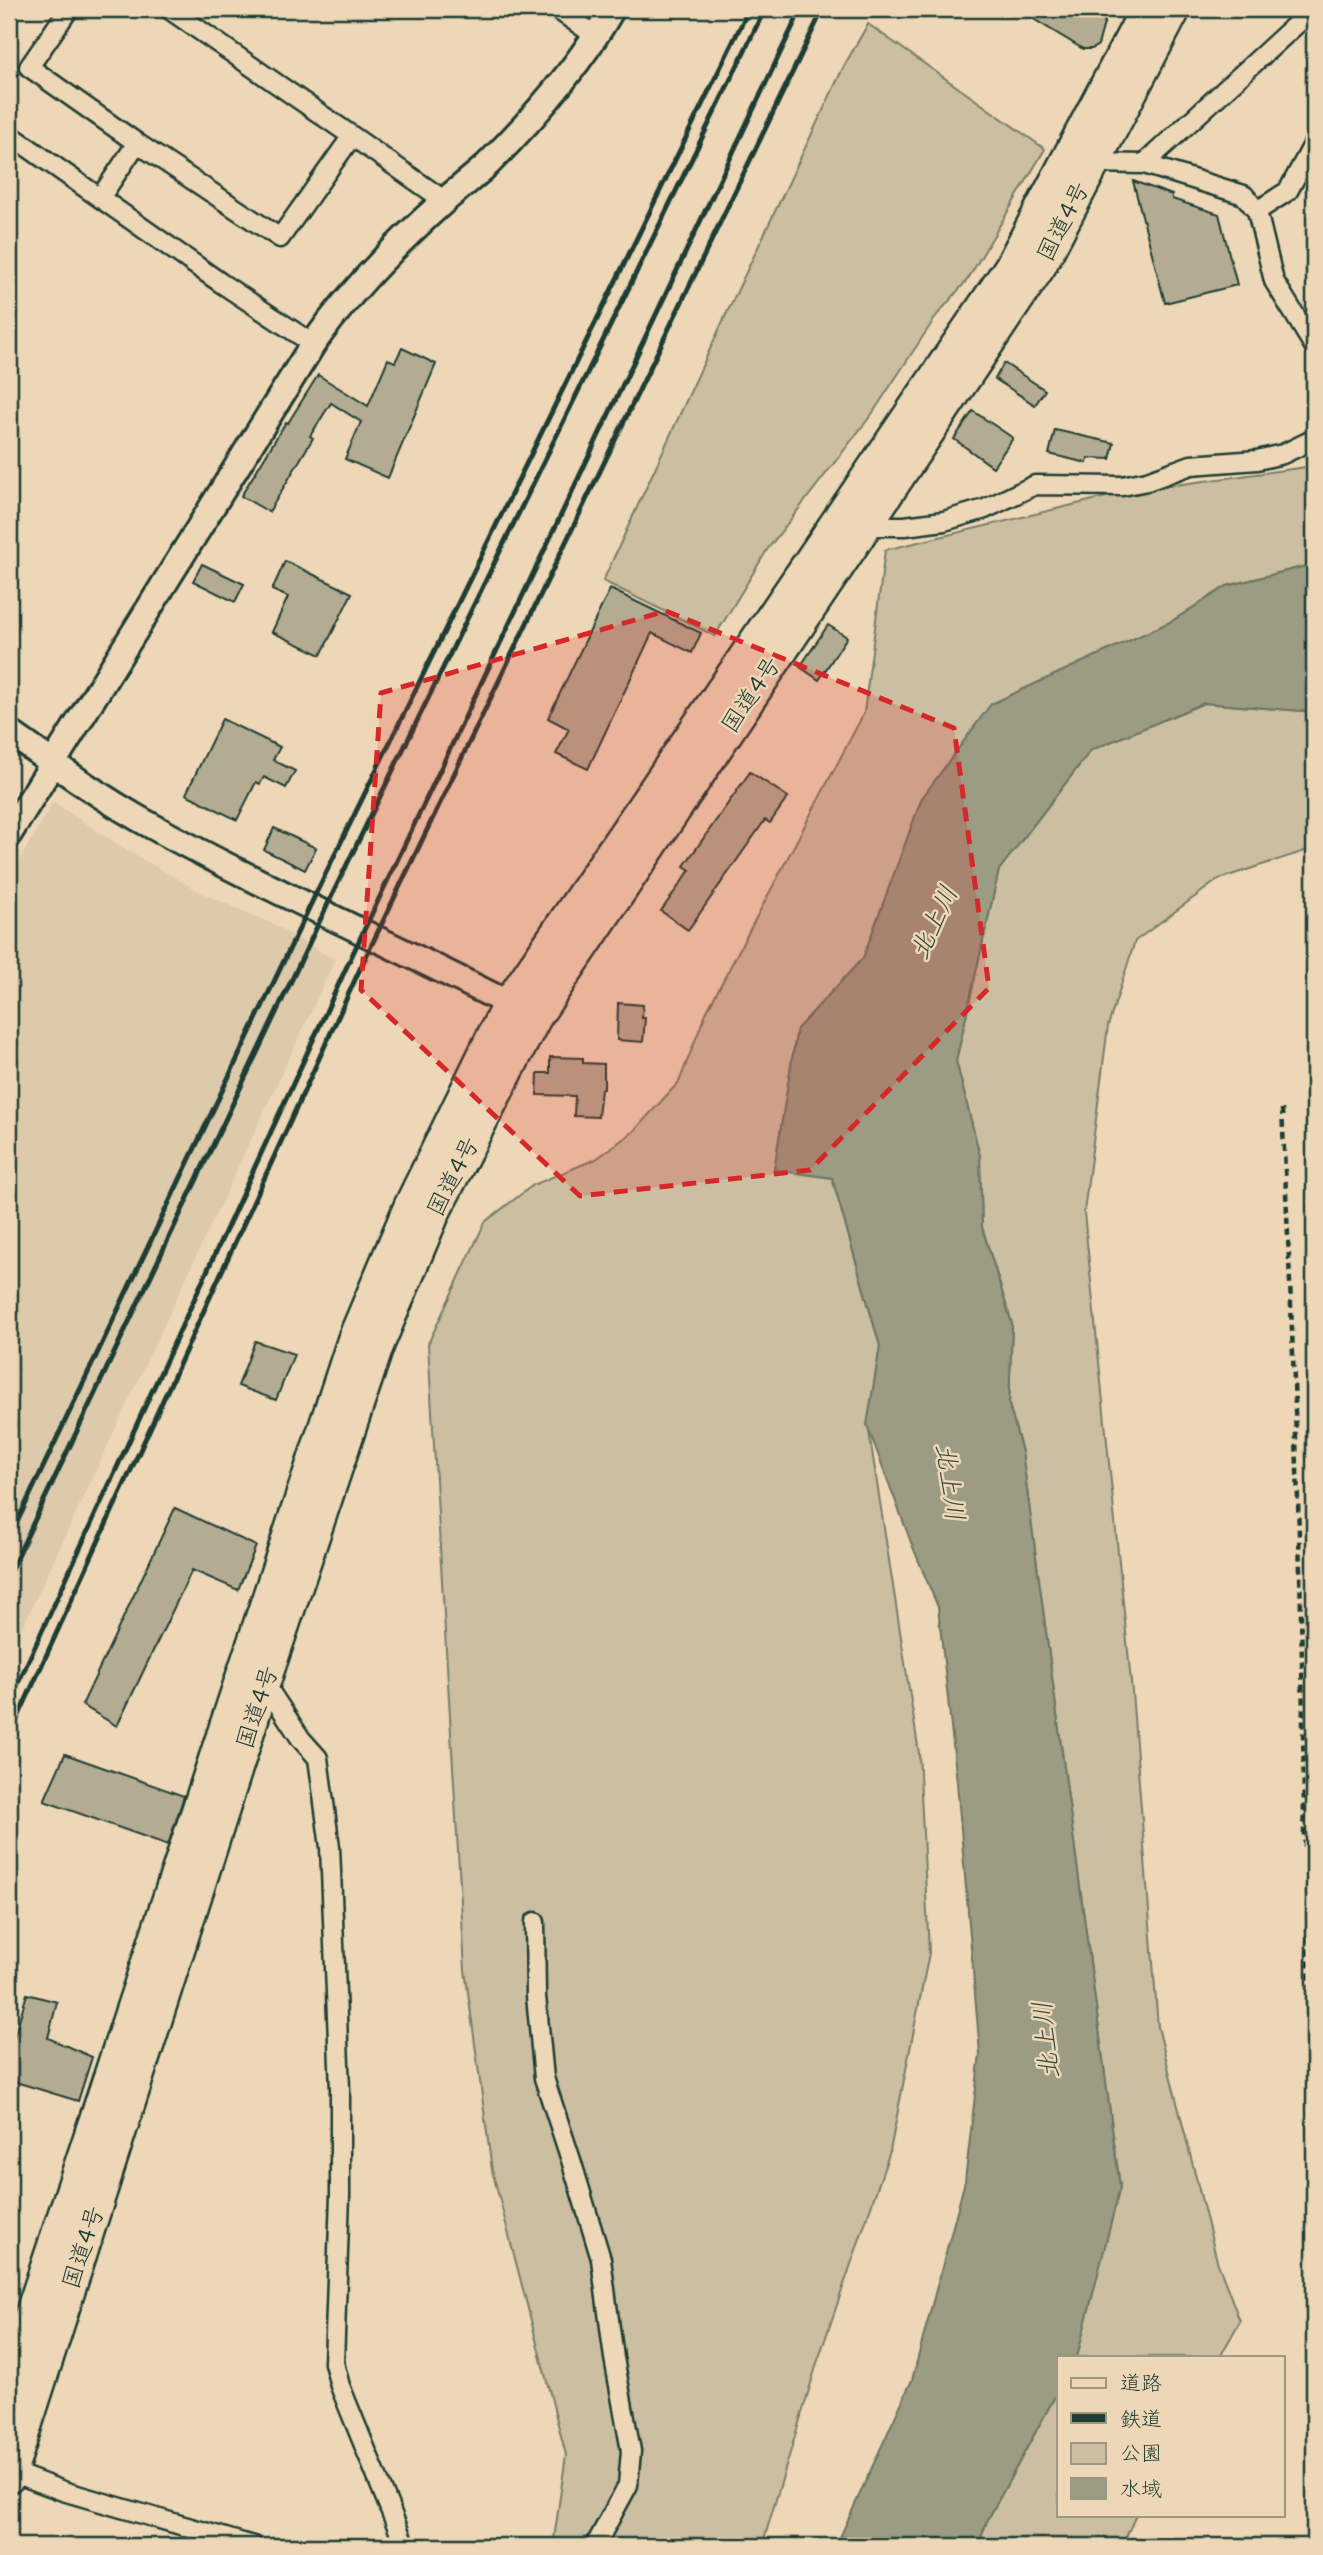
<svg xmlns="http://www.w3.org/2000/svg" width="1323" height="2555" font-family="Delius,'Klee One',sans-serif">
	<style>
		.built { fill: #ddcaab }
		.green { fill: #ccbea1; stroke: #767e6a; stroke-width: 2 }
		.water { fill: #9c9b83; stroke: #6a7563; stroke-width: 2 }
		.building { fill: #b4ac92; stroke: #1f3d34; stroke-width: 2 }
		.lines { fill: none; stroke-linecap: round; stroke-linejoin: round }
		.street-casing { stroke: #1f3d34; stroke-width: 23 }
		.secondary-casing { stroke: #1f3d34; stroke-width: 30 }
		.highway-casing { stroke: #1f3d34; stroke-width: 37 }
		.path { stroke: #1f3d34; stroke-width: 4.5; stroke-dasharray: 7 5; stroke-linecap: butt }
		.street { stroke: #eed7b6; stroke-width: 18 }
		.secondary { stroke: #eed7b6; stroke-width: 24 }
		.highway { stroke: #eed7b6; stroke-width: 32 }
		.rail { stroke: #1f3d34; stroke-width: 5 }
		.marked { fill: #d62828; fill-opacity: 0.2; stroke: #d62828; stroke-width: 5; stroke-dasharray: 14 9; stroke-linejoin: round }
		.labels { text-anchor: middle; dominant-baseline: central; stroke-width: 5; stroke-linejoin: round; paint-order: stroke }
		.street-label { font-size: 24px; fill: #1f3d34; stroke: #eed7b6 }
		.water-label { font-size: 26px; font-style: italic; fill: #324b40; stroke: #eed7b6 }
	</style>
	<rect width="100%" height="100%" fill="#eed7b6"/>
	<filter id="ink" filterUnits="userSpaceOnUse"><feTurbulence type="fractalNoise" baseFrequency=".0143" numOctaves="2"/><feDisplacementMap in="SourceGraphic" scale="14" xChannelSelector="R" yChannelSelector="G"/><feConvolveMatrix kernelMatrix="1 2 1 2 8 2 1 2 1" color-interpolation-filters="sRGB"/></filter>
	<g filter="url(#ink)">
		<!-- built -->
		<path class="built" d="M53,802l72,47 75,43 75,33 60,35 -326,696v-778z"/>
		<!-- green -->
		<path class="green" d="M868,24l177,125 -77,130 -31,36 -65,99 -105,136 -52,86 -112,-55 120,-260 121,-255z
			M1314,466v98l-87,22 -55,35 -250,177 -59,160 -66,71 -23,141 58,7 48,169 -12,79 51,328 10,200 -39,198 -73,212 -55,183h-209l13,-91 -74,-285 -27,-200 -37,-626 57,-122 48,-37 63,-26 38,-28 45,-49 27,-69 158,-300 21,-163 246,-59z
			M1204,703l110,9v136l-95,31 -84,62 -27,85 -24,186 48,480 26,335 59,234 23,60 -20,36h-144l44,-170 -98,-735 -13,-47 3,-81 -30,-97 -2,-71 -24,-95 43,-191 92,-120z
			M1059,2389v126h77l-14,31h-144l9,-25z"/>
		<!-- water -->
		<path class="water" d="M1314,564v148l-110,-9 -113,47 -92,120 -43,191 24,95 2,71 30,97 -3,81 13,47 98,735 -43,170h-18v32l-72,132 -9,25h-142l76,-166 53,-199 15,-128 -23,-271 -19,-175 -26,-62 -45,-120 13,-79 -48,-168 -58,-8 23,-141 66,-71 59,-160 69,-94 181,-83 55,-35z"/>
		<!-- building -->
		<path class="building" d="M1017,9h91l-10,36 -6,4h-9z
			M1133,181l39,14v4l47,15 18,71 -72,18z
			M402,348l34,16 -48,114 -43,-19 16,-37 -30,-19 -21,33 3,2 -44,74 -28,-16 45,-74 2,1 30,-48 50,31 20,-47 7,3z
			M1004,363l41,27 -10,15 -40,-26z
			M973,411l40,27 -20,29 -39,-28z
			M1055,430l59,13 -4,16 -22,-1 -1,5 -38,-9z
			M285,561l67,32 -31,62 -49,-23 16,-35 -16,-7z
			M202,564l42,20 -9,18 -42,-21z
			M610,589l91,44 -9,20 -40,-20 -64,136 -32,-15 13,-25 -21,-11z
			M828,625l19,12 -28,43 -19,-13z
			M222,719l58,28 -7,13 22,11 -9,17 -22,-11 -4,7 -4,-2 -19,38 -51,-26z
			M750,772l38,25 -18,26 -5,-3 -77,110 -27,-19 29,-41 -6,-4z
			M274,828l42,20 -11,22 -41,-20z
			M618,1003l25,2 -1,13h3l-2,24 -26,-2z
			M550,1057l33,1v5l21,1v25h-3l-3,28 -24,-1 1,-20 -38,-1 1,-22h12z
			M255,1341l39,13 -18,46 -38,-14z
			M175,1508l81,38 -18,44 -46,-20 -75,156 -35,-21z
			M65,1754l119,42 -16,49 -124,-44z
			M27,1994l30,8 -9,36 44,19 -14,44 -69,-21v-26z"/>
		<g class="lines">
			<defs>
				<path id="street" d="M69,9l-40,58 108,76
					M169,9l183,127
					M557,9l39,27
					M9,134l212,149 92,61
					M1088,163l56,1 100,31 13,16 17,70 40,65
					M1144,164l169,-155
					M100,198l37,-55 143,95 72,-102 93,65
					M1257,211l31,-20 26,-48
					M860,526h45l39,-5 41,-12 50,-24 87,1 25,-5 44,-16 66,-5 26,-6 31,-15
					M261,1678l40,61 17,19 12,89 10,242v106l-6,168 6,23 65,160
					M535,1922l1,74 8,82 27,82 30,99 13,99 17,93 -3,34 -33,61
					M9,2471l54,20 190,55"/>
				<path id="secondary" d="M9,732c43,30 86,62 132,88 125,70 257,126 384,192
					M9,834l304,-490c37,-53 82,-99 130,-142 15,-13 31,-25 45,-38 46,-46 92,-99 124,-155"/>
				<path id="highway" d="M9,2382l346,-1045 56,-132 98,-201 502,-737 136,-258
					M9,2476l255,-795 113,-335 58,-137 100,-192 505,-752 134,-256"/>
			</defs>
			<!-- street casing -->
			<use href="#street" class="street-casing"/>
			<!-- secondary casing -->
			<use href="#secondary" class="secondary-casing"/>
			<!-- highway casing -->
			<use href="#highway" class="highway-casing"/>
			<!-- path -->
			<path class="path" d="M1282,1109c12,242 21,484 22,727l3,26 7,416"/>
			<!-- street -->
			<use href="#street" class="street"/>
			<!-- secondary -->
			<use href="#secondary" class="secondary"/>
			<!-- highway -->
			<use href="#highway" class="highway"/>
			<!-- rail -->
			<path class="rail" d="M9,1539l310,-652 430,-878
				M9,1574l324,-681 432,-884
				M9,1703l338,-737 454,-957
				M9,1737l350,-766 464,-962"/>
		</g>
	</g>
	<!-- marked area -->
	<path class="marked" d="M666,611l288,117 35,260 -179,182 -230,26 -219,-206 20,-297z"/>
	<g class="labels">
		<!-- street labels -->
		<g class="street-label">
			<text transform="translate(1062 221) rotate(-63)">国道4号</text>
			<text transform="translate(750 694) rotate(-56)">国道4号</text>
			<text transform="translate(452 1176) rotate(-63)">国道4号</text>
			<text transform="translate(256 1707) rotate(-72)">国道4号</text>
			<text transform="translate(82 2247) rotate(-72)">国道4号</text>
		</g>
		<!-- water labels -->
		<g class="water-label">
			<text transform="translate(933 922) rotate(-65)">北上川</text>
			<text transform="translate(951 1482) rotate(82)">北上川</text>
			<text transform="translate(1045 2040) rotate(-96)">北上川</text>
		</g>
	</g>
	<!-- margin -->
	<rect width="1323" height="2555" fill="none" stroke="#eed7b6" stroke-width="35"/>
	<rect x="18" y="18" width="1288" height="2520" fill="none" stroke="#1f3d34" stroke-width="2.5" filter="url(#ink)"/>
	<!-- legend -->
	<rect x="1057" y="2356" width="228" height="161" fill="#eed7b6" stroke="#9b9982" stroke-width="2"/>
	<rect x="1071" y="2378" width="35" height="10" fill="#eed7b6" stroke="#9b9982" stroke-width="2"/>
	<text x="1120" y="2390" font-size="21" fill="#1f3d34">道路</text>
	<rect x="1071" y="2413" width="35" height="10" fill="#1f3d34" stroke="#9b9982" stroke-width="2"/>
	<text x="1120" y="2426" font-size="21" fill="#1f3d34">鉄道</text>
	<rect x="1071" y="2443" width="35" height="21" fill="#ccbea1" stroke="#9b9982" stroke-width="2"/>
	<text x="1120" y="2460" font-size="21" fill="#1f3d34">公園</text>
	<rect x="1071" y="2478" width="35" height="21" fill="#9c9b83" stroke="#9b9982" stroke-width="2"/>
	<text x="1120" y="2496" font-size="21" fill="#1f3d34">水域</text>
</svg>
